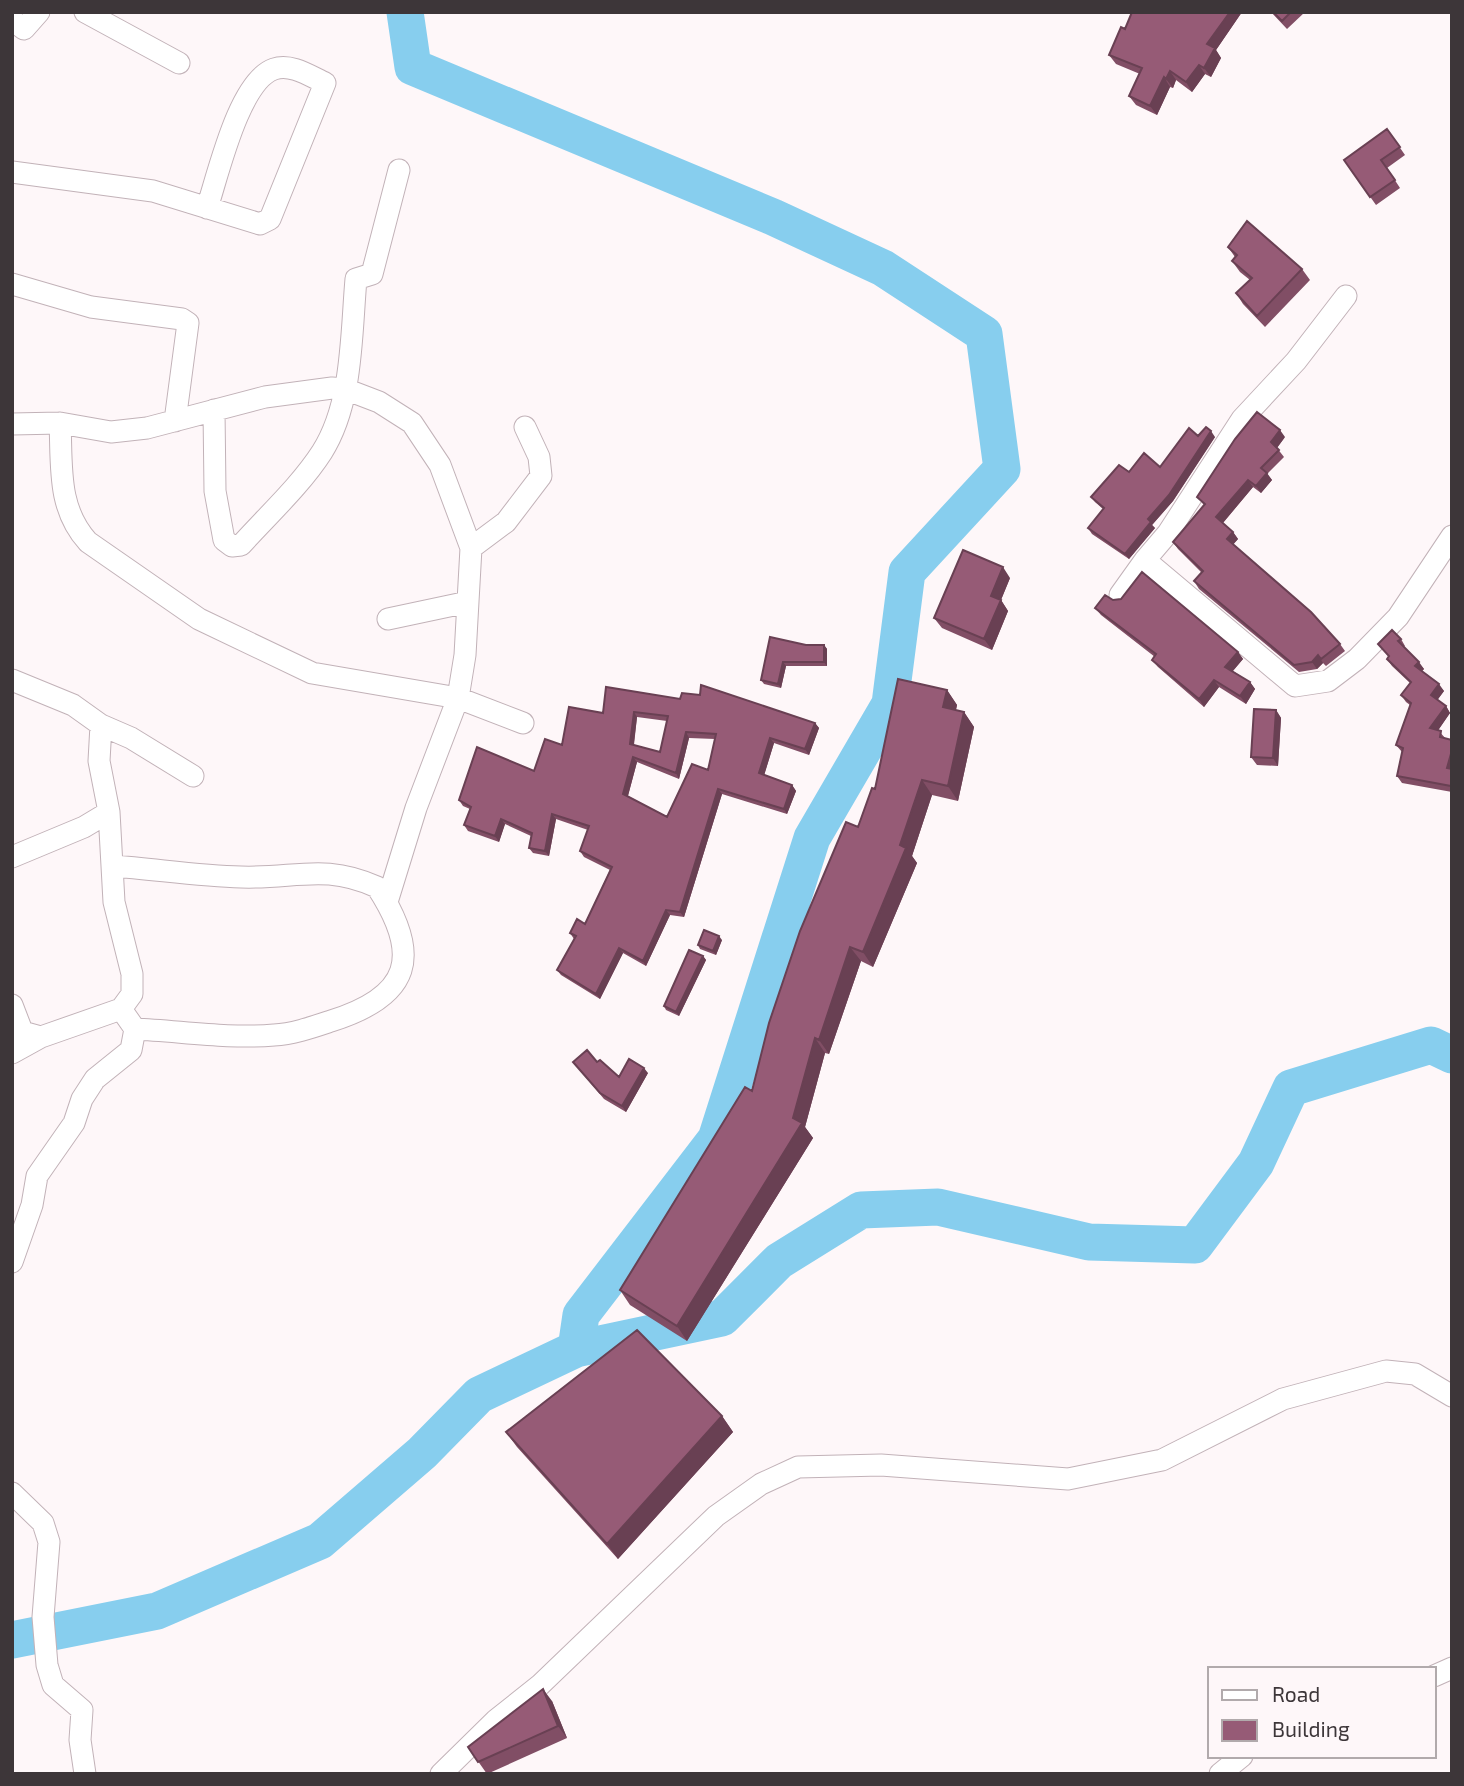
<svg xmlns="http://www.w3.org/2000/svg" width="1464" height="1786" font-family="'Exo 2',sans-serif">
	<style>
		.lines { fill: none; stroke-linecap: round; stroke-linejoin: round }
		.river { stroke: #87ceee; stroke-width: 37 }
		.minor-casing { stroke: #c2b2b8; stroke-width: 23 }
		.minor { stroke: #fff; stroke-width: 21 }
		.wall { fill: #814e65; fill-rule: evenodd }
		.shaded-wall { fill: #694053 }
		.building { fill: #965b76; stroke: #694053; stroke-width: 2; fill-rule: evenodd }
	</style>
	<rect width="100%" height="100%" fill="#fef7f9"/>
	<g class="lines">
		<!-- river -->
		<path class="river" d="M405,12l8,55 360,150 110,51 101,66 18,135 -95,103 -17,132 -78,134 -96,301 -135,176 -5,34
			M12,1640l145,-29 163,-70 102,-88 57,-58 97,-46 146,-31 57,-57 82,-51 77,-3 151,35 106,3 61,-82 35,-75 140,-43 21,10"/>
		<defs>
			<path id="minor" d="M85,12l94,51
				M12,20l12,9 15,-17
				M12,172l141,19 107,33 10,-5 55,-136c-15,-7 -34,-20 -51,-14 -35,12 -56,106 -67,139
				M12,284l79,23 91,12 6,4 -13,98
				M214,410l1,81 9,49 8,6 9,-1c27,-30 59,-59 81,-93 31,-49 29,-117 34,-173l16,-5 27,-104
				M60,423c2,43 -3,85 28,119l111,77 113,54 146,25 65,25
				M12,424l48,-1 51,9 36,-4 118,-31 67,-9 13,1 34,13 33,21 28,42 31,83 -6,107 -7,43 -42,110 -29,94
				M471,548l35,-26 35,-46 -2,-19 -14,-30
				M1145,560l150,126 33,-5 29,-22 41,-42 54,-81
				M1120,595l25,-35 23,-27 74,-114 54,-58 50,-65
				M388,619l80,-17
				M12,680l61,25 28,20 30,13 62,38
				M12,857l72,-30 25,-15
				M112,866c43,3 86,10 129,11 54,2 83,-14 136,10 45,69 34,109 -46,134 -18,6 -38,13 -57,14 -45,4 -94,-4 -139,-6l-14,-20
				M12,1005l10,26
				M12,1029l29,8 80,-28 11,-15v-20l-18,-72 -5,-90 -10,-51 2,-36
				M12,1053l29,-16
				M12,1262l20,-57 5,-29 37,-53 8,-24 13,-20 36,-29 4,-21
				M12,1493l31,30 6,19 -6,75 4,48 6,20 29,25 -2,30 5,34
				M1434,1676l18,-8
				M441,1774l55,-54 44,-35 176,-169 45,-32 37,-17 83,-2 187,14 94,-19 121,-61 103,-28 29,3 37,22
				M1220,1774l22,-18"/>
		</defs>
		<!-- minor casing -->
		<use href="#minor" class="minor-casing"/>
		<!-- minor -->
		<use href="#minor" class="minor"/>
	</g>
	<!-- wall -->
	<path class="wall" d="M1132,12h110l-26,38 5,8 -10,19 -6,-3 -13,18 -16,-12 -3,8 -3,-1 -13,28 -21,-10 -7,-9 11,-22 -24,-10 -7,-9 16,-26z
		M1271,12h34l-18,17z
		M1387,129l18,26 -18,13 13,20 -24,17 -32,-45z
		M1228,247l74,22 8,11 -45,47 -22,-23 -7,-11 14,-13 -10,-8 -8,-11 3,-4z
		M1198,436l17,1 -42,64 -21,24 3,3 -26,31 -37,-25 -4,-6 15,-19 -8,-7 -4,-5 38,-25 31,-5z
		M1285,437l-8,11 7,9 -17,17 5,6 -11,13 -8,-6 -30,36 10,9 5,7 -5,5 107,100 5,7 -19,15 -3,-3 -6,6 -18,3 -100,-83 -5,-8 8,-8 -24,-24 -5,-7 31,-37 -7,-8z
		M1010,578l-9,22 7,11 -16,39 -50,-22 -8,-10z
		M1113,600l125,52 5,7 -10,12 17,11 5,7 -9,15 -27,-17 -15,20 -46,-40 -6,-7 3,-3 -54,-42 -6,-7z
		M1401,639l4,7 -1,1 20,22 -2,2 22,20 -7,9 9,6 4,7 -12,17 8,9 6,1v52l-50,-9 -5,-7 5,-24 -6,-7 14,-40 -4,-3 -5,-7 9,-12 -18,-17 -5,-7 2,-2 -11,-13z
		M806,645h18l3,4v17h-41l-5,22 -17,-4 -3,-4z
		M606,687l209,36 4,5 -10,27 -35,-12 -10,32 28,10 4,6 -9,23 -65,-20 -38,123 -14,-2 -24,51 -23,-13 -23,46 -39,-24 -4,-5 17,-31 -4,-6 15,-9 25,-54 -26,-13 -4,-6 8,-21 -32,-11 -7,37 -16,-3 -4,-5 2,-12 -26,-12 -6,18 -31,-11 -4,-6 6,-16 -7,-3 -4,-6 75,-29 28,-26 41,-32zM637,717l30,4 -7,31 -26,-7zM689,738l26,1 -7,31 -41,47 -39,-21 9,-34 42,17z
		M947,690l10,15 -1,5 8,2 10,15 -16,74 -26,-6 -20,61 5,7 -44,104 -12,-6 -32,93 -4,-1 -20,74 8,11 -126,203 -57,-36 -10,-15 132,-199 123,-302z
		M1276,710l5,8 -3,48 -21,-1 -6,-8z
		M722,940l-6,15 -16,-6 -2,-4z
		M703,956l3,4 -27,56 -13,-6 -2,-4z
		M573,1062h24l22,15 29,-4 -22,39 -22,-13z
		M722,1416l11,16 -115,127 -101,-112 -11,-15z
		M552,1701l15,37 -80,36 -19,-27z"/>
	<!-- shaded-wall -->
	<path class="shaded-wall" d="M1230,12h12l-26,38 5,8 -10,19 -7,-9 3,-24z
		M1199,65l6,9 -13,18 -6,-10z
		M1170,71l6,9 -3,8 -7,-9z
		M1164,77l6,10 -13,28 -7,-9z
		M1280,430l5,7 -9,12 -5,-7z
		M1211,431l4,6 -42,64 -21,24 3,3 -26,31 -4,-5 23,-35z
		M1267,473l5,7 -11,13 -5,-7z
		M1248,480l5,7 -32,38 -5,-8z
		M1233,532l5,7 -6,7 -5,-7z
		M1003,567l7,11 -12,29 -7,-11z
		M1001,600l7,11 -16,39 -8,-11z
		M824,645l3,4v17l-3,-4z
		M1238,652l5,7 -13,15 -5,-7z
		M1318,655l5,8 -6,6 -5,-7z
		M783,662l3,4 -5,22 -3,-4z
		M1419,662l5,7 -4,4 -5,-7z
		M1214,680l5,7 -15,20 -5,-8z
		M1250,682l5,7 -9,15 -6,-8z
		M1439,684l5,7 -8,11 -5,-7z
		M947,690l10,15 -4,17 -10,-15z
		M1446,706l4,7 -15,22 -5,-7z
		M1276,710l5,8 -3,48 -5,-8z
		M634,712l3,5 -4,33 -3,-6z
		M964,712l10,15 -16,74 -10,-15z
		M815,723l4,5 -10,27 -4,-6z
		M686,732l3,6 -10,41 -3,-6z
		M770,738l4,5 -11,36 -4,-6z
		M1452,750l-1,25 -4,-7z
		M633,757l4,5 -10,37 -4,-5z
		M922,780l10,15 -20,61 5,7 -44,104 -10,-15z
		M792,785l4,6 -9,23 -3,-5z
		M718,789l4,5 -38,123 -4,-5z
		M552,814l4,5 -7,37 -4,-5z
		M501,819l4,5 -6,18 -4,-6z
		M666,910l4,5 -24,51 -3,-5z
		M719,936l3,4 -6,15 -3,-4z
		M850,947l11,14 -32,93 -10,-14z
		M619,948l4,5 -23,46 -4,-5z
		M703,956l3,4 -27,56 -3,-4z
		M815,1038l10,15 -20,74 8,11 -126,203 -10,-15 116,-208z
		M644,1068l4,5 -22,39 -4,-6z
		M722,1416l11,16 -115,127 -11,-15z
		M543,1689l9,12 15,37 -9,-12z"/>
	<!-- building -->
	<path class="building" d="M1132,12h98l-23,32 8,4 -11,20 -5,-3 -13,17 -16,-11 -4,8 -2,-2 -14,29 -21,-10 13,-28 -33,-13 12,-28 4,2z
		M1273,12h18l-9,9z
		M1387,129l13,18 -19,13 14,20 -25,17 -26,-37z
		M1247,221l55,48 -45,47 -21,-23 16,-15 -20,-17 5,-6 -9,-8z
		M1257,412l23,18 -9,12 8,8 -18,18 6,5 -11,13 -8,-6 -32,37 17,15 -6,7 84,73 29,32 -19,15 -3,-4 -6,7 -18,3 -100,-84 9,-10 -30,-29 32,-38 -8,-7 38,-58z
		M1206,427l5,4 -42,64 -21,24 3,3 -26,32 -37,-26 16,-20 -13,-11 28,-32 10,7 15,-19 16,14 29,-39 9,8z
		M963,550l40,17 -12,29 10,4 -17,39 -50,-21z
		M1142,572l96,80 -13,15 25,15 -10,14 -26,-16 -15,19 -47,-39 4,-6 -61,-46 10,-13 8,5 8,-1z
		M1392,630l9,9 -3,2 21,21 -4,4 24,18 -8,11 15,11 -16,22 11,3 -1,6 12,3v10l-5,18 5,1 -1,17 -54,-10 6,-28 -7,-3 15,-42 -10,-8 10,-13 -24,-23 2,-3 -11,-12z
		M770,637l36,8h18v17h-41l-5,22 -17,-4z
		M898,679l49,11 -4,17 21,5 -16,74 -26,-6 -22,65 6,3 -43,104 -13,-5 -31,93 -4,-2 -22,80 9,5 -125,203 -57,-36 125,-203 7,4 17,-68 31,-92 46,-109 12,5 14,-39 3,1z
		M701,685l114,38 -10,26 -35,-11 -11,35 33,12 -8,24 -66,-20 -38,123 -14,-2 -23,51 -24,-13 -23,46 -39,-24 19,-34 -6,-3 7,-14 8,5 27,-57 -32,-16 9,-25 -37,-12 -7,37 -16,-3 3,-15 -31,-14 -6,17 -31,-11 7,-18 -12,-7 18,-53 57,24 11,-32 17,6 7,-38 34,6 3,-26 74,12 2,-6 18,2zM634,712l34,4 -8,36 -30,-8zM686,732l30,2 -8,36 -16,-6 -25,53 -44,-23 10,-37 43,16z
		M1254,709l22,1 -3,48 -22,-1z
		M704,930l15,6 -6,15 -15,-6z
		M689,950l14,6 -27,56 -12,-6z
		M587,1050l10,12 3,-2 19,17 10,-18 15,9 -22,38 -22,-13 -27,-31z
		M637,1330l85,86 -115,128 -101,-112z
		M543,1689l15,37 -80,36 -10,-15z"/>
	<!-- border -->
	<rect width="1464" height="1786" fill="none" stroke="#3d3639" stroke-width="28"/>
	<!-- legend -->
	<rect x="1208" y="1667" width="228" height="91" fill="#fef7f9" stroke="#b1aaac" stroke-width="2"/>
	<rect x="1222" y="1690" width="35" height="10" fill="#ffffff" stroke="#b1aaac" stroke-width="2"/>
	<text x="1272" y="1702" font-size="21" fill="#3d3639">Road</text>
	<rect x="1222" y="1720" width="35" height="21" fill="#965b76" stroke="#b1aaac" stroke-width="2"/>
	<text x="1272" y="1737" font-size="21" fill="#3d3639">Building</text>
</svg>
